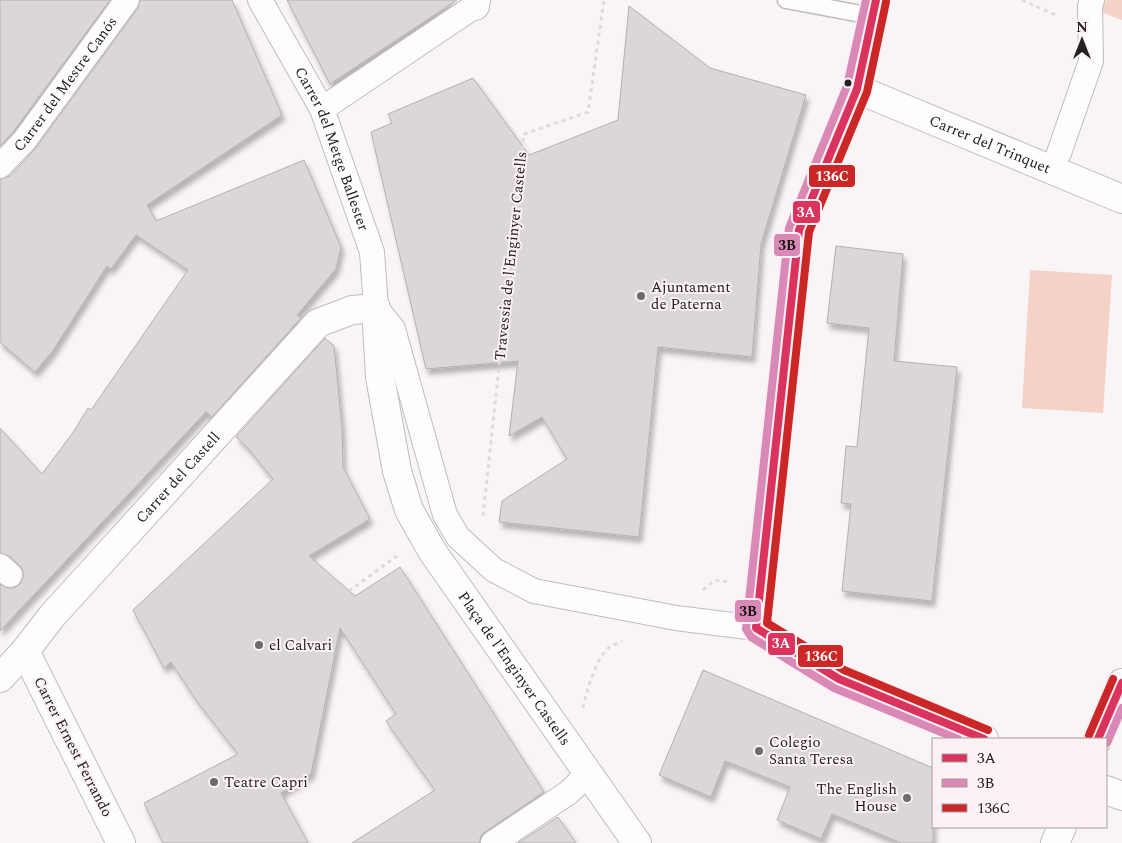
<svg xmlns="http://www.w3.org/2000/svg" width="1122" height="843" font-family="Spectral,serif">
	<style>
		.green { fill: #f5d2c7 }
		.building { fill: #dbd7d8; stroke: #b4b0b2; filter: url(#shadow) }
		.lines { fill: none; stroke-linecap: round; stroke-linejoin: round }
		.service-casing { stroke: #c1bcbd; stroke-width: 19 }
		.pedestrian-casing { stroke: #c1bcbd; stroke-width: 26 }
		.minor-casing { stroke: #c1bcbd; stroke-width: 30 }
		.tertiary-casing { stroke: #c1bcbd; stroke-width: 30 }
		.path { stroke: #dddbdc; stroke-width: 3; stroke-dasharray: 4 4; stroke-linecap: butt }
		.service { stroke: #fefdfe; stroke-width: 16 }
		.pedestrian { stroke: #fefdfe; stroke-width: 24 }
		.minor { stroke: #fefdfe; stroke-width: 28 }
		.tertiary { stroke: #fefdfe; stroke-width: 28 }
		.bus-1-casing { stroke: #fcf1f4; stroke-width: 11 }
		.bus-2-casing { stroke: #fcf1f4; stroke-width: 11 }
		.bus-3-casing { stroke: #fcf1f4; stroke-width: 11 }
		.bus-1 { stroke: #da335e; stroke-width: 8 }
		.bus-2 { stroke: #da89b7; stroke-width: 8 }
		.bus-3 { stroke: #cc2727; stroke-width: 8 }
		.bus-dot { fill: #232021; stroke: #fcf1f4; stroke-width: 2 }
		.poi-dot { fill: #6e6a6b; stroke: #fcf1f4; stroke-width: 2 }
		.labels { text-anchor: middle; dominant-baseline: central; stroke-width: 4; stroke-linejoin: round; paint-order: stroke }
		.street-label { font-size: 15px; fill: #232021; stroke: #fcf1f4 }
		.poi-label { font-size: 15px; fill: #232021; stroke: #fcf1f4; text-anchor: start }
		.line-badge { stroke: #fcf1f4; stroke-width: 2 }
		.badge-label { font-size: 14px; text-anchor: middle; font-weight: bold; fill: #fff }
		.pale-badge-label { font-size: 14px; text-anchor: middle; font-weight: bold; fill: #111 }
	</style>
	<defs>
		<filter id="shadow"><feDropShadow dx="3" dy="5.5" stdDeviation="2.5" flood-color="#0004"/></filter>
	</defs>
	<rect width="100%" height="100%" fill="#f9f4f5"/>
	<!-- green -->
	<path class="green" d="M1106,0h16v20l-21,-8z
		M1030,270l82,5 -9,138 -81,-5z"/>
	<!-- building -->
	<path class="building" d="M0,0h110l-97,132 -13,14z
		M140,0h92l50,115 -135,90 9,16 148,-61 37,87 -5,22 -39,46 4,3 -89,99 -6,-5 -206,219v-47l7,4h7l6,-4 3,-7v-7l-4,-5 -10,-9 -9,-3v-125l42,46 32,-43 14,-23 3,2 97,-140 -52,-35 -25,34 -4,-3 -55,86 -17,20 -35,-30v-163l10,-3 25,-27 103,-141z
		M287,0h170l-127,84z
		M629,6l81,62 96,27 -45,149 -9,113 -94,-10 -19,190 -140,-15 3,-21 65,-42 -25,-42 -33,19 9,-75 -92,8 -55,-237 21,-9 -4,-9 85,-36 56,77 89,-35z
		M836,246l67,8 -9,107 63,6 -25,234 -90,-10 9,-87 -10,-1 5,-57 11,1 12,-119 -42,-5z
		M325,338l9,8 8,82 1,39 27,52 -61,37 46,40 45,-29 144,225 -59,40 -4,4 -2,7h-127l83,-53 -49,-69 10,-7 -56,-86 -29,146 -30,19 27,50h-145l-19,-40 94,-49 -42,-54 -25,-38 -7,6 -31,-58 140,-131 -26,-32 -11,-10z
		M703,670l230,98v75h-32l-69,-29 -11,25 -44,-19 13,-33 -65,-26 -14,36 -52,-22z
		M558,817l18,26h-58z"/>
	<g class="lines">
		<defs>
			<path id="service" d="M786,0l86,16"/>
			<g id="pedestrian">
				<path id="s1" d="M260,0l62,109 50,143 4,56 17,21 52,186 13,22 36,33 40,21 142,27 80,10"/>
				<path d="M322,109l153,-103"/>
				<path d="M1059,153l32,-92 -1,-55 2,-6"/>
				<path id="s2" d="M0,166l24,-25 103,-141"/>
				<path d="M0,566l10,9"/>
				<path d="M493,843l75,-50 20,-19"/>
			</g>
			<g id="minor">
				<path d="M475,6l1,-6"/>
				<path id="s3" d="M857,89l265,110"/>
				<path d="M756,628l43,-398 58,-141 19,-89"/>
				<path d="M1098,739l24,-56"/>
				<path id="s4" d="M121,843l-96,-192 27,-35 266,-293 34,-13 24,-2 4,69 17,94 12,39 23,41 205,292"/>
				<path d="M1055,843l7,-16"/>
			</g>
			<path id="tertiary" d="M756,628l83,51 145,60
				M0,678l25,-27
				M1106,790l16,6"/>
		</defs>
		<!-- service casing -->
		<use href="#service" class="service-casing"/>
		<!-- pedestrian casing -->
		<use href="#pedestrian" class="pedestrian-casing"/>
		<!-- minor casing -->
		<use href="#minor" class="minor-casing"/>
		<!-- tertiary casing -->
		<use href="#tertiary" class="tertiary-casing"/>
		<!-- path -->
		<path class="path" d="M1022,0l36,16
			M483,516l41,-382 64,-22 16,-112
			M703,590l12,-10 13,2
			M349,591l48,-35
			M583,708c4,-18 12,-50 28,-62 3,-2 8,-3 11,-5"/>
		<!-- service -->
		<use href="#service" class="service"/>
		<!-- pedestrian -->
		<use href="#pedestrian" class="pedestrian"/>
		<!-- minor -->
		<use href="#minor" class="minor"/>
		<!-- tertiary -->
		<use href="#tertiary" class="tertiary"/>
		<defs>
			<path id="bus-1" d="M876,0l-19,89 -58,141 -43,398 83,51 145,60
				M1098,739l24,-56"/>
			<path id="bus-2" d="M866,0l-19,86 -58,142 -43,401 5,8 83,51 124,51
				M1107,743l15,-35"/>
			<path id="bus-3" d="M886,2l-19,90 -58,140 -42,391 77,47 144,60
				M1089,735l24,-56"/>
		</defs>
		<!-- bus-1 casing -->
		<use href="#bus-1" class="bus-1-casing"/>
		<!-- bus-2 casing -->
		<use href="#bus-2" class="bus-2-casing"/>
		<!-- bus-3 casing -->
		<use href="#bus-3" class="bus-3-casing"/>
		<!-- bus-1 -->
		<use href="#bus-1" class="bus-1"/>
		<!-- bus-2 -->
		<use href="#bus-2" class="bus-2"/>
		<!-- bus-3 -->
		<use href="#bus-3" class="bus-3"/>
	</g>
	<!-- markers -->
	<circle class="bus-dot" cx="848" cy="83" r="4.5"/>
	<g class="poi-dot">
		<circle cx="641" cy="296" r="5"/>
		<circle cx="259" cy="645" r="5"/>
		<circle cx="759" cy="751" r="5"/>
		<circle cx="214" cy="782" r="5"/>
		<circle cx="907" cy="798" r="5"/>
	</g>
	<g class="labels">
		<!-- street labels -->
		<g class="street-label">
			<text stroke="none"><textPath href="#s2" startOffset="105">Carrer del Mestre Canós</textPath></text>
			<text stroke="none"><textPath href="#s3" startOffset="144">Carrer del Trinquet</textPath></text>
			<text stroke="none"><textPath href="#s1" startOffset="166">Carrer del Metge Ballester</textPath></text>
			<text transform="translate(511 256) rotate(-84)">Travessia de l'Enginyer Castells</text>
			<text stroke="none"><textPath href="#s4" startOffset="446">Carrer del Castell</textPath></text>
			<text stroke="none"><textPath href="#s4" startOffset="1111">Plaça de l'Enginyer Castells</textPath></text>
			<text transform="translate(73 747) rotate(63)">Carrer Ernest Ferrando</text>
		</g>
		<!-- poi labels -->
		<g class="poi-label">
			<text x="651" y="287">Ajuntament<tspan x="651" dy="17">de Paterna</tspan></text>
			<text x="269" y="645">el Calvari</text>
			<text x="769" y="742">Colegio<tspan x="769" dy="17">Santa Teresa</tspan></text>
			<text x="224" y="782">Teatre Capri</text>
			<text x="897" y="789" text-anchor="end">The English<tspan x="897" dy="17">House</tspan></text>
		</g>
	</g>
	<g class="line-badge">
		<rect x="808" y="164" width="48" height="24" rx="5" fill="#cc2727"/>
		<rect x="792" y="200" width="29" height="24" rx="5" fill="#da335e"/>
		<rect x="773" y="233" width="28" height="24" rx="5" fill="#da89b7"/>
		<rect x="734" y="599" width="28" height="24" rx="5" fill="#da89b7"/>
		<rect x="767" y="632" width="29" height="24" rx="5" fill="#da335e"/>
		<rect x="797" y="644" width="47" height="24" rx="5" fill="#cc2727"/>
	</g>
	<g class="badge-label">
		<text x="832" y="181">136C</text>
		<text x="806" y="217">3A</text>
		<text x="781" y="648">3A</text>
		<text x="821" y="661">136C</text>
	</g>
	<g class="pale-badge-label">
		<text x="787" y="250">3B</text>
		<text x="748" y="616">3B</text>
	</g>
	<!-- legend -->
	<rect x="932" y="738" width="175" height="90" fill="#fcf1f4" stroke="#a59da0"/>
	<rect x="942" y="754" width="25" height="8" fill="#da335e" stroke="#a59da0"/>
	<text x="977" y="763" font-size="15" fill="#232021">3A</text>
	<rect x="942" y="779" width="25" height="8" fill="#da89b7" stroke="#a59da0"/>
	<text x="977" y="788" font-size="15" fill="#232021">3B</text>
	<rect x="942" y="804" width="25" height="8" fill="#cc2727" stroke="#a59da0"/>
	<text x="977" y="813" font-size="15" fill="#232021">136C</text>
	<!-- north arrow -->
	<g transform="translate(1082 40)" stroke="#fcf1f4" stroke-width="4" paint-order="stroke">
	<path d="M0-4L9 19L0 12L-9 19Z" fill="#232021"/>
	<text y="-8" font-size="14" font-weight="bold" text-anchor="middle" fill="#232021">N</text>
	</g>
</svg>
